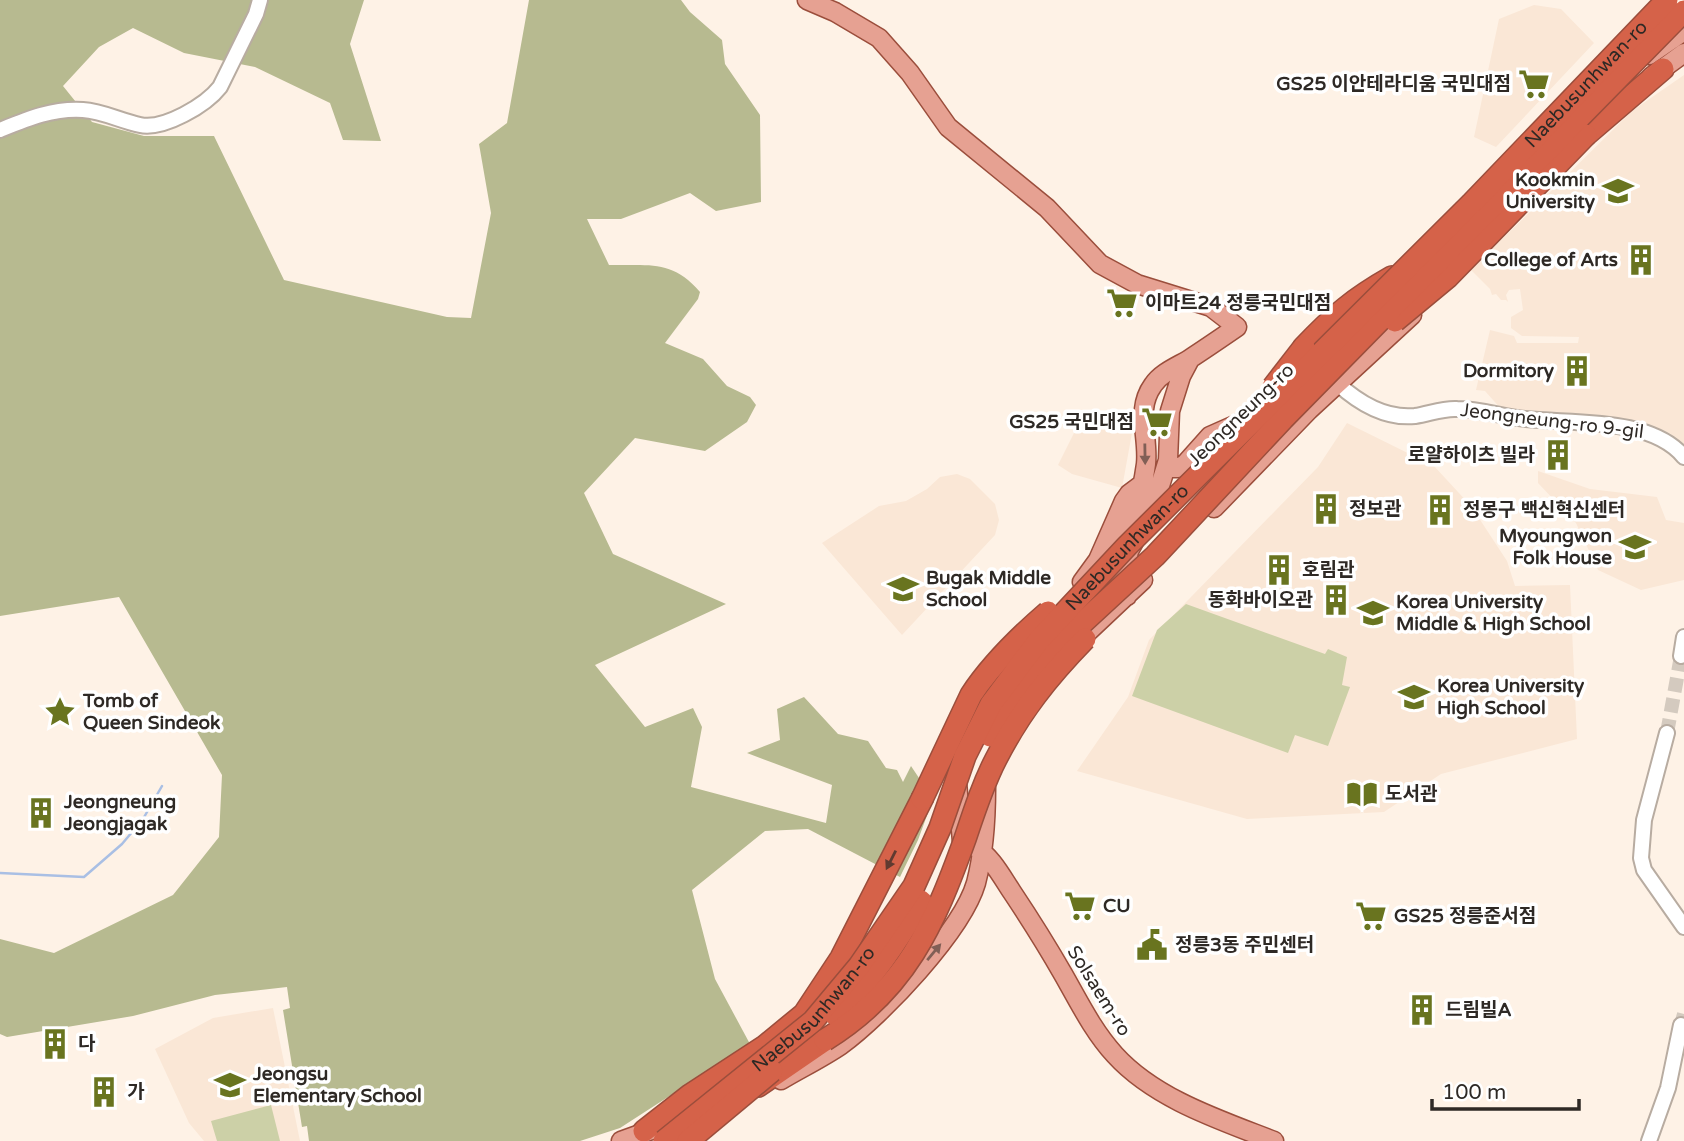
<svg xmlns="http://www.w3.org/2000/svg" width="1684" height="1141" font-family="'Varela Round','Noto Sans KR',sans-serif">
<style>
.built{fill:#fae7d6}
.green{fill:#ccd0a7}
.forest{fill:#b7ba90}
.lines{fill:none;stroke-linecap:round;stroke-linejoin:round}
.stream{stroke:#a9bfe4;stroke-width:2.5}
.minor-tunnel{stroke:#d4cabf;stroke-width:14;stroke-dasharray:14 7;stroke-linecap:butt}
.minor-casing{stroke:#b8aca1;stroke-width:18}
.major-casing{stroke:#9b4e3c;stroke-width:21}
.highway-casing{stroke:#9b4e3c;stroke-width:24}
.minor{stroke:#fff;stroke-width:14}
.major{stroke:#e6a192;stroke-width:18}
.highway{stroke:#d56249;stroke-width:21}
.highway-bridge-casing{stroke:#9b4e3c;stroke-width:24;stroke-linecap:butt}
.highway-bridge{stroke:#d56249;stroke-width:21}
.oneway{fill:#815f56}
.oneway2{fill:#603a30}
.labels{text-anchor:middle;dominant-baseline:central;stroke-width:7;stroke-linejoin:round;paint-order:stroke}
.poi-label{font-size:19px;font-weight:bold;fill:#2e2925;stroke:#fff;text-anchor:start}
.street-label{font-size:19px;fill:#2e2925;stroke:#fff}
</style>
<rect width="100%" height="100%" fill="#fef2e6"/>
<!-- built -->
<path class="built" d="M 1534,5 L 1561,9 L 1594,43 L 1496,147 L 1474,137 L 1499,19 Z
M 1684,75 L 1684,448 L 1664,433 L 1646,424 L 1612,418 L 1502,410 L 1485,391 L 1476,390 L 1490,330 L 1514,336 L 1517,343 L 1578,343 L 1579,337 L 1522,336 L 1511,328 L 1511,317 L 1523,310 L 1520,289 L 1509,290 L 1506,295 L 1508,302 L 1506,300 L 1501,300 L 1496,294 L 1492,295 L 1490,289 L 1471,270 L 1632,111 Z
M 1083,415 L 1132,433 L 1122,488 L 1072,474 L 1058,465 Z
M 1347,423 L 1434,466 L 1471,506 L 1507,561 L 1515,586 L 1570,585 L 1577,739 L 1441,774 L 1384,812 L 1247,819 L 1077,771 L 1128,697 L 1149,640 L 1318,467 Z
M 1538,471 L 1590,489 L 1657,497 L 1666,520 L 1684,523 L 1684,580 L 1641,590 L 1598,570 L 1576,523 L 1538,483 Z
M 957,474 L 970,479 L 995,504 L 999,520 L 995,535 L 902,635 L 822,543 L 879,506 L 906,501 L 927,489 L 940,477 Z
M 273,1008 L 300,1141 L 204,1141 L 189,1123 L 155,1049 L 213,1018 Z"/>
<!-- green -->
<path class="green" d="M 1186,604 L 1325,654 L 1328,649 L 1347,657 L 1342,685 L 1350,687 L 1328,746 L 1295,735 L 1288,753 L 1132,696 L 1157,630 Z
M 271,1105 L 280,1141 L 217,1141 L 211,1121 Z"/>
<!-- forest -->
<path class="forest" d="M 0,0 L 364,0 L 350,44 L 381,141 L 343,140 L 330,103 L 255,67 L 184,53 L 133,28 L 99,47 L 63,86 L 92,122 L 144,136 L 214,136 L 284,280 L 447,317 L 471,318 L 491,213 L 479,144 L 507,123 L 529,0 L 681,0 L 690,12 L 722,40 L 725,64 L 760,115 L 761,202 L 716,211 L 690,193 L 621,219 L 587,219 L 609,265 C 648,266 672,259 700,292 L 698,299 L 665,343 L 703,359 L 727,386 L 750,397 L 756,405 L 747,422 L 705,451 L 635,438 L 584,493 L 613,554 L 726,604 L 595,665 L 645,727 L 693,708 L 702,727 L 691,787 L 826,823 L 832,785 L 747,753 L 780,740 L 777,709 L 804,697 L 838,734 L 868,741 L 886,768 L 897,770 L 903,782 L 911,766 L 933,799 L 918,840 L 900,877 L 808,829 L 765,831 L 692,890 L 715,979 L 750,1044 L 620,1128 L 580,1141 L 309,1141 L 307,1126 L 302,1127 L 283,1010 L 290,1008 L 287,987 L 215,995 L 133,1016 L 7,1037 L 0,1034 L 0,939 L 54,953 L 173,895 L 219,837 L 222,775 L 119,597 L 0,616 Z"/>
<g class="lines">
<!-- stream -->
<path class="stream" d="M 0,873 L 84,877 L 122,844 L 143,819 L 162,786"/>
<!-- minor-tunnel -->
<path class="minor-tunnel" d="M 1667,733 L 1681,656
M 1681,1025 L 1684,1014"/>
<defs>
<path id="minor" d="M 0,130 C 27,119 53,108 83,110 C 102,111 121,121 140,125 C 164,130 206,105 220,87 L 256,14 L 260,0
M 1339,374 L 1338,384 C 1359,403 1385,419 1415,416 C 1429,414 1443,408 1457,409 C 1481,409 1503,417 1526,419 C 1574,424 1651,417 1684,457
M 1681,656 L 1684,637
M 1667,733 L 1644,820 L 1641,858 L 1644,870 L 1684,927
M 1649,1141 L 1668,1088 L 1681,1025"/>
<path id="major" d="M 807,0 L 835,12 L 879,38 L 910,73 L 948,127 L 1047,208 L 1100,264 L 1137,284 L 1211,307 L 1237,327 C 1221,338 1205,349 1188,360 C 1176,367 1161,373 1153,385 C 1135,410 1149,436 1146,464 C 1141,502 1128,537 1109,570 L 1120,594 L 1127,596
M 1649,55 L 1684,31
M 1651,77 L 1684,53
M 1168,460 L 1173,468 L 1178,468 L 1185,464 L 1210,436 L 1255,416
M 1214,508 L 1309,410 L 1412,315
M 1082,582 L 1098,560 L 1124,501 L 1129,494 L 1141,485
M 1121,590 L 1129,551 L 1154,505 L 1168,460 L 1170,411 L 1181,376 L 1190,359
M 1074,645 L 1143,580
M 965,732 L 986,691 L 997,677
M 957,782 L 962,842
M 975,847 C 991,856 1002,877 1012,892 C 1030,919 1047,946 1063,974 C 1079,1002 1093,1031 1115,1055 C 1155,1099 1220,1120 1274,1141
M 781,1080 C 801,1068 822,1058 841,1045 C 882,1015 962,931 976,883 C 984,852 986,820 986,788
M 621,1141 L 657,1128"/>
<path id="highway" d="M 1586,135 L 1663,69
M 1304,347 C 1333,316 1355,298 1392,277
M 758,1086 L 825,1040
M 644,1131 L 690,1095 L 765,1046 L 804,1014 L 841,958 L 922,799"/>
</defs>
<!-- minor casing -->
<use href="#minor" class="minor-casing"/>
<!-- major casing -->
<use href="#major" class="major-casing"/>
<!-- highway casing -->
<use href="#highway" class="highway-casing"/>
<!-- minor -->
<use href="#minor" class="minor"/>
<!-- major -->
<use href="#major" class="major"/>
<!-- highway -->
<use href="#highway" class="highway"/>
<defs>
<g id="highway-bridge">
<path d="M 1395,321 L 1448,277 L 1586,135"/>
<path d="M 1273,387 L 1304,347"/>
<path d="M 990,736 L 1021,687 L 1052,651 L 1155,556 L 1283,419 L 1684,11"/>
<path d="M 922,799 L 971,695 C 992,663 1019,637 1048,612"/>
<path d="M 835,1015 C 870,983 897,942 921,901"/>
<path d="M 825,1040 C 906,990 934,925 965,839 C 974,812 983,784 996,759 C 1020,712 1048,677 1085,639"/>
<path id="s1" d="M 664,1141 L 813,1021 L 859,966 L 914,886 L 940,828 L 965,756 L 991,704 L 1039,640 L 1127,546 L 1471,204 L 1667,0"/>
<path d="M 688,1141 L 772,1071"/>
</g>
</defs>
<!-- highway-bridge casing -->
<use href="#highway-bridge" class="highway-bridge-casing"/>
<!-- highway-bridge -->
<use href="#highway-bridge" class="highway-bridge"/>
</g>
<!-- one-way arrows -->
<defs><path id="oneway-solid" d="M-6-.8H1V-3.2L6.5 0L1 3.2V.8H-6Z" transform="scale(1.75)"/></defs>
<g class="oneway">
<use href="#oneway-solid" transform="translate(1145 454) rotate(89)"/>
<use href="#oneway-solid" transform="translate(934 952) rotate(-50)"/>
</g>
<use class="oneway2" href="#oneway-solid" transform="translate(891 860) rotate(117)"/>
<!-- icons -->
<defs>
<symbol id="supermarket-bare" viewBox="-9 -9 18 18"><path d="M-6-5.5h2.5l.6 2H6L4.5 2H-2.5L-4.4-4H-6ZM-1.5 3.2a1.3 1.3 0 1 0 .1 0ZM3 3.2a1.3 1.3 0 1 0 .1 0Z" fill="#69741f" stroke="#fff" stroke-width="2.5" paint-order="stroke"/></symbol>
<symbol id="university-bare" viewBox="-9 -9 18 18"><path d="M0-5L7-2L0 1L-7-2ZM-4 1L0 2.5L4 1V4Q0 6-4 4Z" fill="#69741f" stroke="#fff" stroke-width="2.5" paint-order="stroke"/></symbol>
<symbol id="building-bare" viewBox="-9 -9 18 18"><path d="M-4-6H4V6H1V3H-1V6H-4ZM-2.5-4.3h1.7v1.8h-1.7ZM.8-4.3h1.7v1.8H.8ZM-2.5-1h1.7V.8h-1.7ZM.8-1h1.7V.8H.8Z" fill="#69741f" stroke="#fff" stroke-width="2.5" paint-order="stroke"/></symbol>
<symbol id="school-bare" viewBox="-9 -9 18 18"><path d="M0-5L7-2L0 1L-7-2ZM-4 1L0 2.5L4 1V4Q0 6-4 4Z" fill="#69741f" stroke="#fff" stroke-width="2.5" paint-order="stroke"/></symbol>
<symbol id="sight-bare" viewBox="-9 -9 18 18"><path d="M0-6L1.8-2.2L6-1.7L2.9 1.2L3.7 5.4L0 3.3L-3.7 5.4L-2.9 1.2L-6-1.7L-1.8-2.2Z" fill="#69741f" stroke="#fff" stroke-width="2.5" paint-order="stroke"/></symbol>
<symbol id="library-bare" viewBox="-9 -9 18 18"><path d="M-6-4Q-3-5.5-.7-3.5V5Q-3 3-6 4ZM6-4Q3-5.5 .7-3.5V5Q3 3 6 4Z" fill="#69741f" stroke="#fff" stroke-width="2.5" paint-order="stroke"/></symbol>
<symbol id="civic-bare" viewBox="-9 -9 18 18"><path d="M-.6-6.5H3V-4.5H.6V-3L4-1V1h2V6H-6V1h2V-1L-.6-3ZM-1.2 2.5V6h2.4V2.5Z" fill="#69741f" stroke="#fff" stroke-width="2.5" paint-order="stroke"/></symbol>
</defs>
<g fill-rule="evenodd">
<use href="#supermarket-bare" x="1512" y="62" width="44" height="44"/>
<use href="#university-bare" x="1596" y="169" width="44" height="44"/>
<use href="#building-bare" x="1619" y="238" width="44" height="44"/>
<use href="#supermarket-bare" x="1100" y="281" width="44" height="44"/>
<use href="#building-bare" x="1555" y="349" width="44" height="44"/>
<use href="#supermarket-bare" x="1135" y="400" width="44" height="44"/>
<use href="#building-bare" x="1536" y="433" width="44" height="44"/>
<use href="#building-bare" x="1304" y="487" width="44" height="44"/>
<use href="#building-bare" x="1418" y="488" width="44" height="44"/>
<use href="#school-bare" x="1613" y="525" width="44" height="44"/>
<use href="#building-bare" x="1257" y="548" width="44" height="44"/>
<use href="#school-bare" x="881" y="567" width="44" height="44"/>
<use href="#building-bare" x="1314" y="578" width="44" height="44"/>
<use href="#school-bare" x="1351" y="591" width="44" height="44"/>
<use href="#school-bare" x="1392" y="675" width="44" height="44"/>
<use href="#sight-bare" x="38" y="690" width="44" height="44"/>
<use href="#library-bare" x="1340" y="772" width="44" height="44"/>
<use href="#building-bare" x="19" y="791" width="44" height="44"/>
<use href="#supermarket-bare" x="1058" y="884" width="44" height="44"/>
<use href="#supermarket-bare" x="1349" y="894" width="44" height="44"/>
<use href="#civic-bare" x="1130" y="923" width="44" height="44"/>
<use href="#building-bare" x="1400" y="988" width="44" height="44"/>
<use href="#building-bare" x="33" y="1022" width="44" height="44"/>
<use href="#school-bare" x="208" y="1063" width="44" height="44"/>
<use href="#building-bare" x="82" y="1070" width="44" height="44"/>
</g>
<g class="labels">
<!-- poi labels -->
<g class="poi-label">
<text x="1511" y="84" text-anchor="end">GS25 이안테라디움 국민대점</text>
<text x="1595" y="180" text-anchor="end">Kookmin<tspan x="1595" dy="22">University</tspan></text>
<text x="1618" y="260" text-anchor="end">College of Arts</text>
<text x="1145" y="303">이마트24 정릉국민대점</text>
<text x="1554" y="371" text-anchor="end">Dormitory</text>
<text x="1134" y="422" text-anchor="end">GS25 국민대점</text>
<text x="1535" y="455" text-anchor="end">로얄하이츠 빌라</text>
<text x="1349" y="509">정보관</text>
<text x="1463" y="510">정몽구 백신혁신센터</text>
<text x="1612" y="536" text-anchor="end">Myoungwon<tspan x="1612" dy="22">Folk House</tspan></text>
<text x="1302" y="570">호림관</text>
<text x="926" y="578">Bugak Middle<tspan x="926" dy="22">School</tspan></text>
<text x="1313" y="600" text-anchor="end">동화바이오관</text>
<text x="1396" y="602">Korea University<tspan x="1396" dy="22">Middle &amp; High School</tspan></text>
<text x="1437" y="686">Korea University<tspan x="1437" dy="22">High School</tspan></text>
<text x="83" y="701">Tomb of<tspan x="83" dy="22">Queen Sindeok</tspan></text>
<text x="1385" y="794">도서관</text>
<text x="64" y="802">Jeongneung<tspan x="64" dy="22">Jeongjagak</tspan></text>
<text x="1103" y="906">CU</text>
<text x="1394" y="916">GS25 정릉준서점</text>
<text x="1175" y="945">정릉3동 주민센터</text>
<text x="1445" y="1010">드림빌A</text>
<text x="78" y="1044">다</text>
<text x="253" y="1074">Jeongsu<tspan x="253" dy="22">Elementary School</tspan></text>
<text x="127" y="1092">가</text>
</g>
<!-- street labels -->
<g class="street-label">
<text stroke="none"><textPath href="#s1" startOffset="1418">Naebusunhwan-ro</textPath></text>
<text transform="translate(1241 415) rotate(-44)">Jeongneung-ro</text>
<text transform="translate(1552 421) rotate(7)">Jeongneung-ro 9-gil</text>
<text stroke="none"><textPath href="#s1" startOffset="766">Naebusunhwan-ro</textPath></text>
<text transform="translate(1099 991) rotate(58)">Solsaem-ro</text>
<text stroke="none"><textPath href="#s1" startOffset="200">Naebusunhwan-ro</textPath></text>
</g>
</g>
<!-- scale -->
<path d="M1432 1099v10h147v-10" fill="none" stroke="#2e2925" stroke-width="3.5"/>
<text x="1442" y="1099" font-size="21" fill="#2e2925" stroke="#ffffff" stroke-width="5" paint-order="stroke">100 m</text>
</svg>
